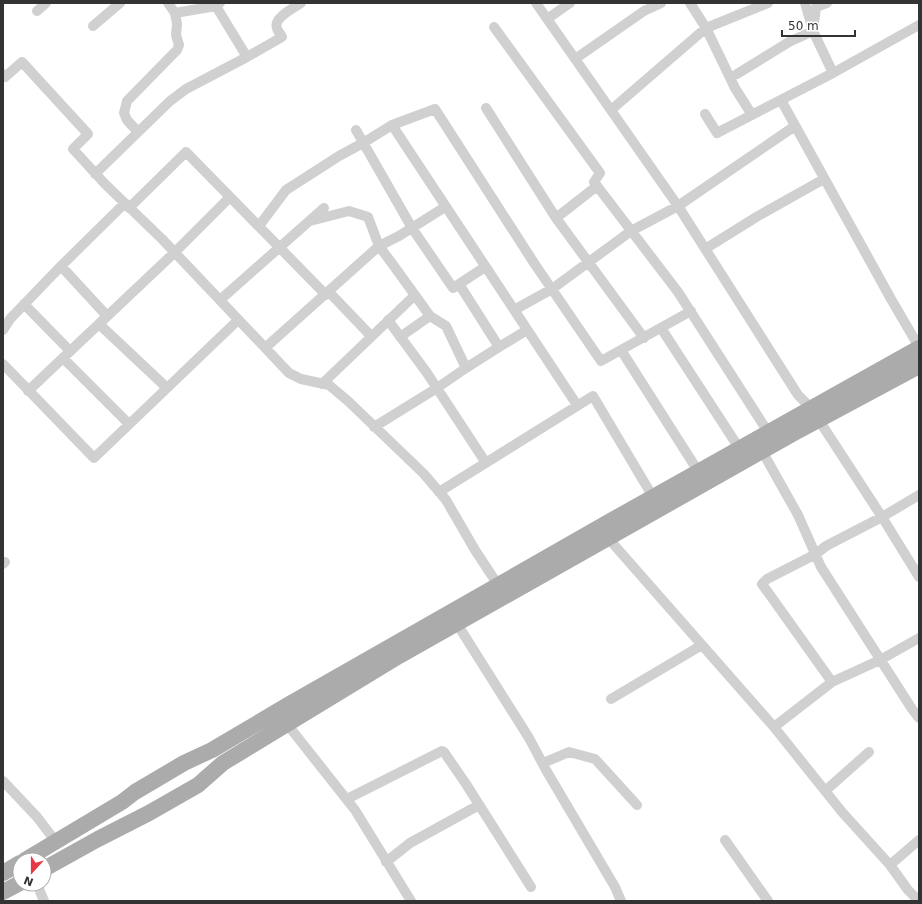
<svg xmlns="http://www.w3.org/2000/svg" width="922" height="904" font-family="'DejaVu Sans',sans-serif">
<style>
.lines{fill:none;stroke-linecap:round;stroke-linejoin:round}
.minor{stroke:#d0d0d0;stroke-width:10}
.primary{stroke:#ababab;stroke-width:16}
</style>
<rect width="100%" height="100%" fill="#fff"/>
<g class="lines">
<!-- minor -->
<path class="minor" d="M 214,3 L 247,57
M 536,3 L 678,206 L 798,395 L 811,408 L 882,517 L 919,577
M 690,3 L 706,28 L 735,88 L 752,115
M 805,3 L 813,31 L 833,73
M 37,11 L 46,3
M 175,13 L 216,6 L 220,3
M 547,19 L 570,3
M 93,26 L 120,3
M 494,27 L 600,173 L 594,182 L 678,292 L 768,432
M 575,59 L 644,11 L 661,3
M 3,74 L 5,77 L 22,62 L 88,134 L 73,149 L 105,184 L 162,239 L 289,373 L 301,379 L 329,385 L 348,401 L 424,474 L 446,500 L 475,550 L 498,585
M 737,74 L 789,42 L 813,31 L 816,7 L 827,3
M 781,100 L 891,299 L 919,347
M 486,108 L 556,218 L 644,338
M 611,110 L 706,28 L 768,3
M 705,114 L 717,133 L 833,73 L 919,25
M 392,125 L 577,405
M 356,130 L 412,228 L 453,288 L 485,267
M 138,132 L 127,120 L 124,113 L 127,101 L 177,50 L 179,45 L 176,35 L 177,24 L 175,13 L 168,3
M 95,174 L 170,101 L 186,89 L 247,57 L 282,37 C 281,34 277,31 277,28 C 273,18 294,8 301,3
M 129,208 L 186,152 L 326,295
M 556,218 L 597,186
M 310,221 L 349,211 L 368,217 L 379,246 L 391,262 L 430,316 L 400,337
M 259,226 L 286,190 L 339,156 L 363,143 L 392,125 L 435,109 L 534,263 L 601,361 L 691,311
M 705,249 L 758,216 L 824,179
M 61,266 L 107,316
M 459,284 L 499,347 L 527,330
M 329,292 L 371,336
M 220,300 L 324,208
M 24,304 L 70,351
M 514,310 L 552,289 L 631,231 L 678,206 L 795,126
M 430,316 L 446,326 L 466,368
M 388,320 L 427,373 L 486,463
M 99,324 L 167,388
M 661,328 L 739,448
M 3,330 L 10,319 L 61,266 L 125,203
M 265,348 L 379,246 L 399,236 L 445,207
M 621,350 L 698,471
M 63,358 L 129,424
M 3,364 L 94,458 L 238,320
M 322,384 L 415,295
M 28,391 L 175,252 L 230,197
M 374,427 L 437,388 L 466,368 L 499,347
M 762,451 L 798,515 L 821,567 L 912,709 L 919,718
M 439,492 L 593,396 L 653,497
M 608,538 L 774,727 L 842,812 L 890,865 L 908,890 L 919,901
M 3,564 L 5,562
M 454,619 L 529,738 L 546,770 L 615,887 L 621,901
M 832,682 L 762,584 L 767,579 L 816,554 L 826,546 L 882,517 L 919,495
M 611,699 L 702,645
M 287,724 L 355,810 L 411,901
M 774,727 L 832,682 L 880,660 L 919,638
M 543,763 L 569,752 L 595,759 L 637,805
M 3,781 L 37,817 L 56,842
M 825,791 L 869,752
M 347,799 L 442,751 L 444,752 L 466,784 L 531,887
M 725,840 L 768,901
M 386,862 L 410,843 L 479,805
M 890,865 L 919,840
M 37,884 L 44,901"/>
<!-- primary -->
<path class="primary" d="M 25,860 L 122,802 L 135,792 L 184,763 L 212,750 L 288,705 L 614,519 L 919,348
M 44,869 L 98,839 L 149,813 L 198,785 L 223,763 L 399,656 L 794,433 L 919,366
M 3,873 L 20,863
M 3,892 L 20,883"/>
</g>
<!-- border -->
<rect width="922" height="904" fill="none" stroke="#333333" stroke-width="8"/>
<!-- north arrow -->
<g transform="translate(32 872) rotate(201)"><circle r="19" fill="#ffffff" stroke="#adadad"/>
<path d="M0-3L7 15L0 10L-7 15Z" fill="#e63946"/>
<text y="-6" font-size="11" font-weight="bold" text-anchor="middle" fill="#333333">N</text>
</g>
<!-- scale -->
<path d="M782 30v6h73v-6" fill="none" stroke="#333333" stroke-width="2"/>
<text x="788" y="30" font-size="12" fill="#333333" stroke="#ffffff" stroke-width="3" paint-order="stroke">50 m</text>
</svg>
